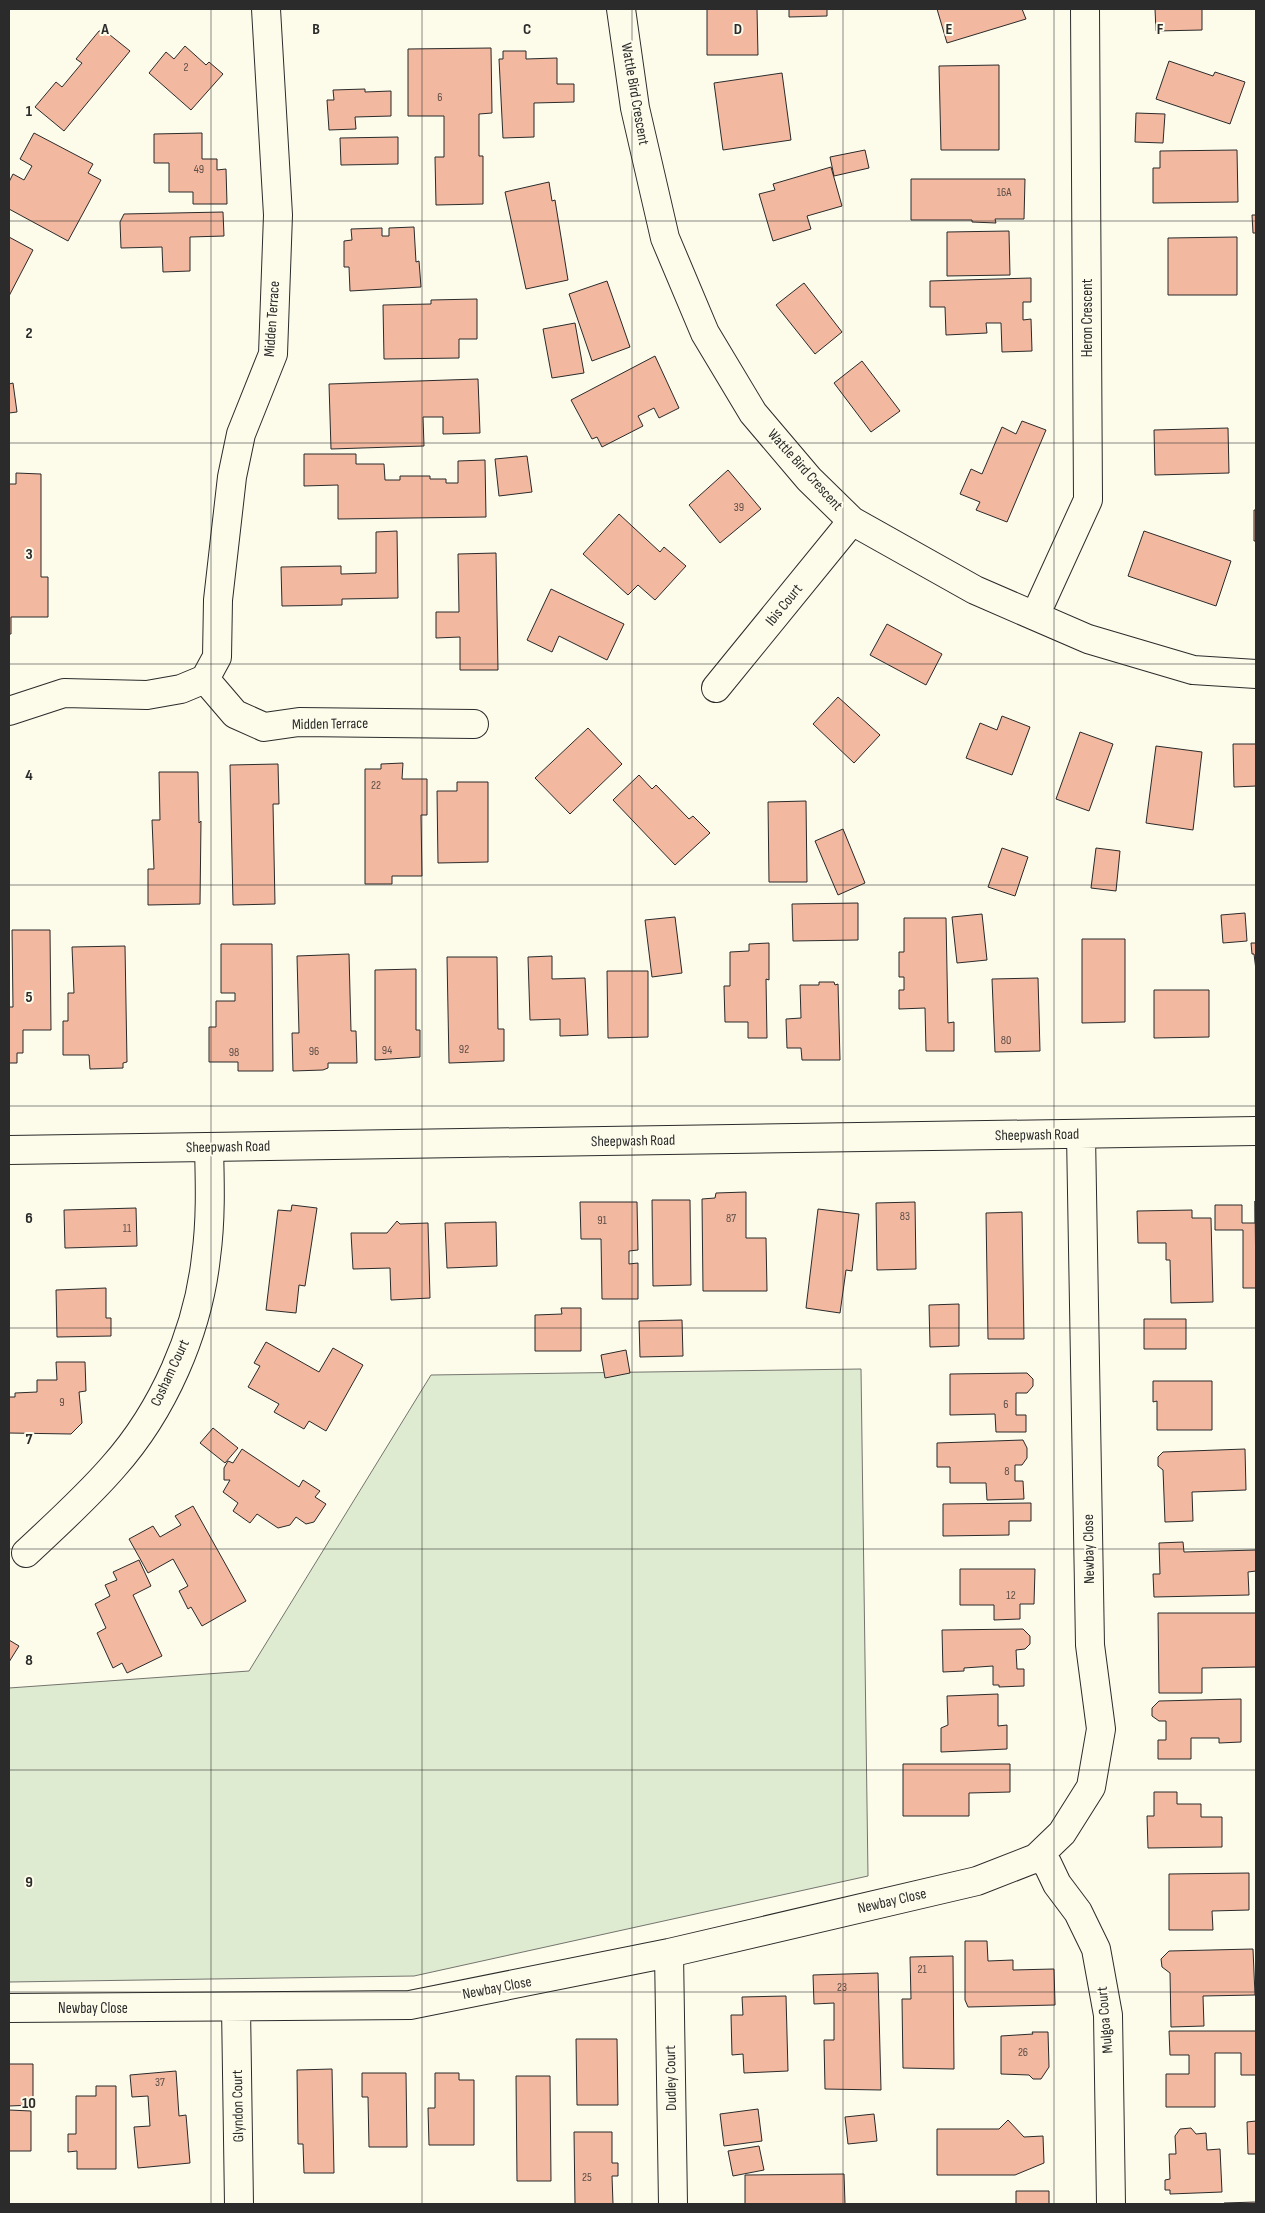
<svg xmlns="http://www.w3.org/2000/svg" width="1265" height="2213" font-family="'Sofia Sans Condensed',sans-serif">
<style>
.green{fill:#deebd1;stroke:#74746e}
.building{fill:#f2b8a0;stroke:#2b2b2b}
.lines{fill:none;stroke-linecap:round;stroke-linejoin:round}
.minor-casing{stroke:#2b2b2b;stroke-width:30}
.minor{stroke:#fdfbea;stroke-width:28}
.grid{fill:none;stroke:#2b2b2b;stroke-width:1;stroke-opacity:0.55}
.labels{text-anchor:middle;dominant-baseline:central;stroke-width:4;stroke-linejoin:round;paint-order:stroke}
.number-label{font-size:12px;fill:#5d4e48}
.street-label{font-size:15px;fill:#2b2b2b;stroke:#fdfbea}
.grid-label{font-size:16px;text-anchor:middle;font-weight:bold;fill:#2b2b2b;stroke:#fdfbea;stroke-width:4;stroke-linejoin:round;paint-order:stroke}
</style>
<rect width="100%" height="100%" fill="#fdfbea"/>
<!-- green -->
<path class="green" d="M 861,1369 L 868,1876 L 414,1976 L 9,1982 L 9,1688 L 249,1671 L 431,1375 Z"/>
<!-- building -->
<path class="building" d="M 707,9 L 757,9 L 758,55 L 707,55 Z
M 789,9 L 827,9 L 827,16 L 789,17 Z
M 937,9 L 1022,9 L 1026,19 L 947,43 Z
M 1155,9 L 1202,9 L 1202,30 L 1156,31 Z
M 99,31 L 105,31 L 130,51 L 64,131 L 35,107 L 56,82 L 62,87 L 82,63 L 76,59 Z
M 185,46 L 206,65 L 209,62 L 223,74 L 191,110 L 149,73 L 166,52 L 174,59 Z
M 491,48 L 492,113 L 479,114 L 479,156 L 483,156 L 483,204 L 436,205 L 435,157 L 444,157 L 444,116 L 408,116 L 408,49 Z
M 503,51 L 526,51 L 526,59 L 557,58 L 557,84 L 574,84 L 574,102 L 534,103 L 534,137 L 503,138 L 499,59 L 503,59 Z
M 1169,61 L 1213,76 L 1215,72 L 1245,82 L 1230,124 L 1156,99 Z
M 999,65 L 999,150 L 941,150 L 939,66 Z
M 782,73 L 791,140 L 723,150 L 714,83 Z
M 365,89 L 365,92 L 391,91 L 391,116 L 355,117 L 356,129 L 329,130 L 327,100 L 334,100 L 333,90 Z
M 1136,113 L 1165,114 L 1163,143 L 1135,142 Z
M 34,133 L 93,164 L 88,173 L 101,180 L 68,241 L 9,209 L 9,182 L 13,174 L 24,180 L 32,166 L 20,159 Z
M 202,133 L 202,159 L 217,159 L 217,170 L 226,169 L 227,204 L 193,204 L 193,192 L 169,192 L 169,163 L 154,163 L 154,134 Z
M 398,137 L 398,164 L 341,165 L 340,138 Z
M 865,150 L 869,168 L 834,176 L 830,157 Z
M 1237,150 L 1238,202 L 1153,203 L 1153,168 L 1160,168 L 1160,151 Z
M 831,167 L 842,206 L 807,216 L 811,229 L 773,241 L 759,194 L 775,190 L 773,184 Z
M 911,179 L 1025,179 L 1024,219 L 995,219 L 996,223 L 972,222 L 972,220 L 911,220 Z
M 549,182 L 552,201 L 555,200 L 568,280 L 526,289 L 505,192 Z
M 223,212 L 224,236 L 190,237 L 190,271 L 163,272 L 162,247 L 121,248 L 120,222 L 124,214 Z
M 1252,215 L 1256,215 L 1256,233 L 1253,233 Z
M 414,227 L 416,262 L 419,261 L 421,287 L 350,291 L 349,267 L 344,267 L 344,241 L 352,240 L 351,229 L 382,228 L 382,236 L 389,236 L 389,228 Z
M 1009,231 L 1010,275 L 947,276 L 947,232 Z
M 9,237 L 33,250 L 9,296 Z
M 1237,237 L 1237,295 L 1168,295 L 1168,238 Z
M 1031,278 L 1031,302 L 1023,302 L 1023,320 L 1031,319 L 1032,351 L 1002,352 L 1001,323 L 986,323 L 987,333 L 946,335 L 945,307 L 930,307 L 930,281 Z
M 607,281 L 630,347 L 592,361 L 569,294 Z
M 804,283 L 842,332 L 815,354 L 776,305 Z
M 477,299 L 477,339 L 459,339 L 459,358 L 384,359 L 383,305 L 431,304 L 431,300 Z
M 575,323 L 584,373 L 552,378 L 543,329 Z
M 655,356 L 679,408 L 659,418 L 654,408 L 638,416 L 643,426 L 602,447 L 597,437 L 592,439 L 571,400 Z
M 862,361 L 900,411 L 871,432 L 834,383 Z
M 478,379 L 480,433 L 443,434 L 443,417 L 423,417 L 424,446 L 331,449 L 329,384 Z
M 13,383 L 17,412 L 9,413 L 9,384 Z
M 1022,421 L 1046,430 L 1007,522 L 976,510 L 980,502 L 960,494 L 971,469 L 982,474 L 1002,427 L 1016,434 Z
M 1228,428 L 1229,473 L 1155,475 L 1154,430 Z
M 304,454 L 356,454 L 356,464 L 384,464 L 385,480 L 400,480 L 400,476 L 430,476 L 430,479 L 446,479 L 446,483 L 458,483 L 458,461 L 485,460 L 486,517 L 338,519 L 338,485 L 304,486 Z
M 527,456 L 532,492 L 499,496 L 495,459 Z
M 728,470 L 761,509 L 720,543 L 689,505 Z
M 16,473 L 41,474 L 41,577 L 48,577 L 48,617 L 11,617 L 11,634 L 9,634 L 9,484 L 16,484 Z
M 1254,510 L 1256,510 L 1256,541 L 1254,541 Z
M 619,514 L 660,552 L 664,547 L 686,566 L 655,600 L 638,585 L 628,595 L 583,554 Z
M 397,531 L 398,598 L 342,599 L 342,605 L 282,606 L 281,567 L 341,566 L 341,574 L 376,573 L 376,532 Z
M 1144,531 L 1231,561 L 1216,606 L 1128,576 Z
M 496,553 L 498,670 L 460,670 L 460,637 L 436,638 L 436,612 L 459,612 L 458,554 Z
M 551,589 L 624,624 L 607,660 L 559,636 L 552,652 L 527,640 Z
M 887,624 L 942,654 L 926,685 L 870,655 Z
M 838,697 L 880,735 L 854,763 L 813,724 Z
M 1002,716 L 1030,727 L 1012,775 L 966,758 L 980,723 L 997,730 Z
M 588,728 L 622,764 L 570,814 L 535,778 Z
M 1080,732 L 1113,744 L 1089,811 L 1056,799 Z
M 1233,744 L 1256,744 L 1256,786 L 1234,787 Z
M 1156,746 L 1202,752 L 1193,830 L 1146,823 Z
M 403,763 L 402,779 L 427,779 L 427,815 L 421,815 L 422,876 L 392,876 L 392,884 L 365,884 L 365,769 L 381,769 L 381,764 Z
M 278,764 L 279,804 L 273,804 L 275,904 L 233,905 L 230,765 Z
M 159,772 L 198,772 L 199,823 L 201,821 L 200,904 L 148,905 L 148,869 L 154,869 L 152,820 L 160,820 Z
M 639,775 L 652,789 L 656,785 L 689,819 L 693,816 L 710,833 L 675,865 L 613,800 Z
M 457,782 L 488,782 L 488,862 L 438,863 L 437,791 L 457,791 Z
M 806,801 L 807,882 L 769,882 L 768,802 Z
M 843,829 L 865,883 L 838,895 L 815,841 Z
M 1002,848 L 1028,857 L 1015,896 L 988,887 Z
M 1096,848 L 1120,851 L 1116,891 L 1091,888 Z
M 858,903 L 858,940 L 793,941 L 792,904 Z
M 1245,913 L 1247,941 L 1223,943 L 1221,915 Z
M 982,914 L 987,960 L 957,963 L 952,917 Z
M 675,917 L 682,973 L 652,977 L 645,920 Z
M 904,918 L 946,918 L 948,1023 L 954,1022 L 954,1051 L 926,1051 L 925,1008 L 899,1009 L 899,990 L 904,990 L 904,977 L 899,977 L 899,952 L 904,952 Z
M 12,930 L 50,930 L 51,1030 L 23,1030 L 23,1053 L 17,1053 L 17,1063 L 9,1063 L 9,1007 L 13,1007 Z
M 1082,939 L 1125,939 L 1125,1022 L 1082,1023 Z
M 769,943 L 769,980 L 766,979 L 767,1038 L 748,1038 L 748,1022 L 725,1022 L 724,986 L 730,986 L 730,952 L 749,951 L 749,944 Z
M 1251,943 L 1256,943 L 1256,970 L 1254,954 L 1252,954 Z
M 221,944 L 272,944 L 273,1071 L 238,1071 L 238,1062 L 209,1062 L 209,1027 L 216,1027 L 216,1001 L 235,1001 L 235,993 L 221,993 Z
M 125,946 L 127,1062 L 123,1063 L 123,1068 L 90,1069 L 89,1055 L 63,1055 L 63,1021 L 68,1021 L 68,993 L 74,993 L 72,947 Z
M 349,954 L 351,1031 L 356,1031 L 357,1063 L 328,1063 L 328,1068 L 323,1070 L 293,1071 L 292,1033 L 299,1033 L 297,956 Z
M 552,956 L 552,979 L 585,978 L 588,1035 L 560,1036 L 560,1019 L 530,1020 L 528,957 Z
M 447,957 L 497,957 L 498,1029 L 504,1029 L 504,1061 L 449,1063 Z
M 416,969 L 416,1030 L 420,1030 L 420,1057 L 375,1060 L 375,970 Z
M 607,971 L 648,971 L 648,1037 L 608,1038 Z
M 1038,978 L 1040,1051 L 995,1052 L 992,979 Z
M 819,982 L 834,982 L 835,985 L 838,984 L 840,1060 L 802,1060 L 801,1048 L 787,1048 L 786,1019 L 801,1018 L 800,985 L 819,985 Z
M 1154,990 L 1209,990 L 1209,1037 L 1154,1038 Z
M 746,1192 L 746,1238 L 766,1238 L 767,1291 L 703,1291 L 702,1199 L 715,1198 L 716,1193 Z
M 652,1200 L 690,1200 L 691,1285 L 653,1286 Z
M 1255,1201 L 1256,1288 L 1243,1288 L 1243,1230 L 1215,1230 L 1215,1205 L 1242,1205 L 1242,1223 L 1255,1223 Z
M 580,1202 L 637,1202 L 638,1250 L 629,1251 L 629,1264 L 638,1263 L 638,1299 L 602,1299 L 601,1239 L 581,1239 Z
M 915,1202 L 916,1269 L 877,1270 L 876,1203 Z
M 292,1205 L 317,1208 L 305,1286 L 299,1285 L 296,1313 L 266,1310 L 278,1210 L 291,1211 Z
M 136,1208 L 137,1246 L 65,1248 L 64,1210 Z
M 818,1209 L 859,1214 L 852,1271 L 846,1270 L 840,1313 L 806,1308 Z
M 1192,1210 L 1192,1218 L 1211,1218 L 1213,1302 L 1171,1303 L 1170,1260 L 1166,1260 L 1166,1243 L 1138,1243 L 1137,1211 Z
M 1022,1212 L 1024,1339 L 988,1339 L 986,1213 Z
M 397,1221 L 400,1224 L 428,1223 L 430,1298 L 391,1300 L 390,1268 L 353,1269 L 351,1233 L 387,1233 Z
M 496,1222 L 497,1266 L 447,1268 L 445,1223 Z
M 106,1288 L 106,1318 L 111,1318 L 111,1336 L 57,1337 L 56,1290 Z
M 959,1304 L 959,1346 L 930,1347 L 929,1305 Z
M 561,1308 L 581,1308 L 581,1351 L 535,1351 L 535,1315 L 562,1314 Z
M 1144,1319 L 1186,1319 L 1186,1349 L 1144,1349 Z
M 682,1320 L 683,1356 L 640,1357 L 639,1321 Z
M 266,1342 L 319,1372 L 333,1348 L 363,1365 L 326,1431 L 309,1421 L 304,1429 L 274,1412 L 279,1404 L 248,1387 L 260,1366 L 254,1363 Z
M 626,1350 L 630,1373 L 605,1378 L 601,1355 Z
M 56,1362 L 85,1362 L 86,1391 L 79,1392 L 82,1423 L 71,1434 L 9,1433 L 9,1397 L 15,1397 L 15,1393 L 37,1392 L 37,1380 L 57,1380 Z
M 1027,1373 L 1033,1379 L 1033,1386 L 1027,1393 L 1016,1393 L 1016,1415 L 1026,1415 L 1026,1432 L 996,1432 L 995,1414 L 950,1415 L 950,1374 Z
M 1153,1381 L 1212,1381 L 1212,1430 L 1157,1430 L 1157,1401 L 1153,1402 Z
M 213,1428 L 238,1448 L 225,1463 L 200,1443 Z
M 1023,1440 L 1027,1448 L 1027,1458 L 1022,1465 L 1015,1465 L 1015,1481 L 1023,1481 L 1024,1499 L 987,1500 L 986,1483 L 950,1483 L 950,1467 L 937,1467 L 937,1443 Z
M 242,1449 L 299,1487 L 303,1480 L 320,1491 L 315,1497 L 326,1504 L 314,1522 L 306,1524 L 296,1517 L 290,1525 L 278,1528 L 257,1514 L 250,1523 L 233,1511 L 238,1503 L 223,1492 L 230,1480 L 224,1480 L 224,1468 L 228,1461 L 233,1463 Z
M 1245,1449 L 1246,1490 L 1192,1492 L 1193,1521 L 1165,1522 L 1163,1470 L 1158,1466 L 1158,1457 L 1163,1452 Z
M 1031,1503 L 1031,1521 L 1009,1521 L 1009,1535 L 943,1536 L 943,1504 Z
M 193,1506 L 246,1601 L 202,1626 L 191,1607 L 188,1609 L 179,1591 L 188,1586 L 173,1559 L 148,1573 L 129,1539 L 153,1526 L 160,1537 L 181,1525 L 175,1516 Z
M 1183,1542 L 1184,1552 L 1256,1550 L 1256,1571 L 1248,1572 L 1249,1595 L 1154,1597 L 1153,1574 L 1160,1574 L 1159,1543 Z
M 139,1560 L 151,1586 L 133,1595 L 162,1656 L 127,1673 L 122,1663 L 113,1668 L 97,1633 L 106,1628 L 95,1604 L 110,1596 L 105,1585 L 117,1580 L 113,1572 Z
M 960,1569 L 1035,1569 L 1034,1604 L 1020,1604 L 1020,1619 L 994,1620 L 994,1605 L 960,1605 Z
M 1158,1613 L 1256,1613 L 1256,1667 L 1202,1668 L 1202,1693 L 1159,1693 Z
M 1023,1629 L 1030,1636 L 1030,1644 L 1025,1649 L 1016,1650 L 1017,1669 L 1024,1669 L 1024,1686 L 999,1687 L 999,1685 L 993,1685 L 993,1666 L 964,1668 L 964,1671 L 943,1672 L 942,1630 Z
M 9,1640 L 19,1646 L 9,1662 Z
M 998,1694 L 998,1726 L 1007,1725 L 1007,1749 L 941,1752 L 941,1728 L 948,1725 L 947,1696 Z
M 1241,1699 L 1241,1742 L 1219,1743 L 1219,1738 L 1191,1738 L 1191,1759 L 1158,1759 L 1158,1740 L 1166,1740 L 1166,1721 L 1159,1721 L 1152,1716 L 1152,1708 L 1159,1701 Z
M 903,1764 L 1010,1764 L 1010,1792 L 969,1793 L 969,1816 L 903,1816 Z
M 1154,1792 L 1177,1792 L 1177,1804 L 1201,1804 L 1201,1817 L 1222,1817 L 1222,1847 L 1148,1848 L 1147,1816 L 1154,1816 Z
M 1249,1873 L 1249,1910 L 1212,1911 L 1213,1930 L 1169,1930 L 1169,1874 Z
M 965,1941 L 987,1941 L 988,1961 L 1013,1960 L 1013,1970 L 1054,1969 L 1055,2005 L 968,2007 L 965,2000 Z
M 1253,1949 L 1255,1995 L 1203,1996 L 1204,2026 L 1171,2027 L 1170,1973 L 1162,1967 L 1161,1959 L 1169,1951 Z
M 953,1956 L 954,2069 L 903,2068 L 902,1999 L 911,1999 L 910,1957 Z
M 878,1973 L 881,2090 L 825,2089 L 824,2040 L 834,2040 L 834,2003 L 814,2004 L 813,1975 Z
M 786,1996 L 788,2071 L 744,2073 L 743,2054 L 732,2055 L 731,2015 L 743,2015 L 742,1997 Z
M 1169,2031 L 1256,2031 L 1256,2075 L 1241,2075 L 1241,2053 L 1215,2053 L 1215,2107 L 1166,2107 L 1166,2074 L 1189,2074 L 1189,2055 L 1170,2055 Z
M 1032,2032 L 1048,2032 L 1049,2067 L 1041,2079 L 1033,2079 L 1029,2075 L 1001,2074 L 1001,2036 L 1033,2034 Z
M 576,2039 L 617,2039 L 618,2105 L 577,2105 Z
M 9,2064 L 33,2064 L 33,2105 L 9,2106 Z
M 332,2069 L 334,2173 L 304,2173 L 303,2144 L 298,2144 L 297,2070 Z
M 176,2071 L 179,2116 L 186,2115 L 190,2163 L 138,2168 L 134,2127 L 150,2126 L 148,2096 L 132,2097 L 130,2075 Z
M 362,2073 L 406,2073 L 407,2147 L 369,2147 L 368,2097 L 362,2097 Z
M 435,2073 L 459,2073 L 459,2080 L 474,2080 L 474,2145 L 429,2145 L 428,2108 L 435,2108 Z
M 516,2076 L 550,2076 L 551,2181 L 517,2181 Z
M 96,2086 L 116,2086 L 116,2169 L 77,2169 L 77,2151 L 68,2152 L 68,2134 L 76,2134 L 76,2096 L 96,2096 Z
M 758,2109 L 762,2141 L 724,2146 L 720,2114 Z
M 9,2110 L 31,2111 L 31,2151 L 9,2151 Z
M 874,2114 L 877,2141 L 848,2144 L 845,2117 Z
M 1008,2120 L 1024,2137 L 1043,2136 L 1044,2163 L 1015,2175 L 937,2175 L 937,2129 L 999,2129 Z
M 1256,2121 L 1256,2154 L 1248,2154 L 1247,2122 Z
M 1191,2128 L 1196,2134 L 1206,2133 L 1207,2150 L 1220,2149 L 1222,2192 L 1170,2194 L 1170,2190 L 1165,2190 L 1165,2180 L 1170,2179 L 1169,2154 L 1176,2154 L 1175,2136 L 1180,2129 Z
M 574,2132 L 612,2132 L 612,2163 L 618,2163 L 618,2176 L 612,2176 L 613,2204 L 575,2204 Z
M 759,2146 L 764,2170 L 733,2176 L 728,2151 Z
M 844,2174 L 845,2204 L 745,2204 L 745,2175 Z
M 1016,2191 L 1049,2191 L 1049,2204 L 1016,2204 Z
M 1256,2202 L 1256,2204 L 1224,2204 L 1224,2203 Z"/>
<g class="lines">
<defs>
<path id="minor" d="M 621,9 L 635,108 L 665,238 L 705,333 L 753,413 L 809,479 L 852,521 L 975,590 L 1088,639 L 1193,670 L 1256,674
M 1035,616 L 1088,500 L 1085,9
M 205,679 L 235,714 L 264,727 L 299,722 L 474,724
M 716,688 L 852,521
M 9,711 L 64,693 L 147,695 L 181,689 L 205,679 L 217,657 L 218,600 L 232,477 L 241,434 L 273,354 L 278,215 L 266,9
M 9,1150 L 1256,1131
M 26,1553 C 56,1525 87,1497 113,1467 C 163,1411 198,1332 206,1257 C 211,1221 210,1184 209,1147
M 1036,1858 L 1047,1863 L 1057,1884 L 1078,1912 L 1096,1949 L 1108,2015 L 1111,2204
M 669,1953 L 673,2204
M 236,2007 L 239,2204
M 9,2008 L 410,2005 L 669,1953 L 977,1881 L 1036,1858 L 1062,1833 L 1091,1787 L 1101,1729 L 1090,1645 L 1081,1135"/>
</defs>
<!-- minor casing -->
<use href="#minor" class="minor-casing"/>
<!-- minor -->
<use href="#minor" class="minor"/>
</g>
<!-- grid -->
<path class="grid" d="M 211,9 L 211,2204M 422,9 L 422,2204M 632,9 L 632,2204M 843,9 L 843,2204M 1054,9 L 1054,2204M 9,221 L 1256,221M 9,443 L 1256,443M 9,664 L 1256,664M 9,885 L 1256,885M 9,1106 L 1256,1106M 9,1328 L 1256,1328M 9,1549 L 1256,1549M 9,1770 L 1256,1770M 9,1992 L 1256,1992"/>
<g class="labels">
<!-- number labels -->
<g class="number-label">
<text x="186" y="67">2</text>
<text x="440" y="97">6</text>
<text x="199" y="169">49</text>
<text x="1004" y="192">16A</text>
<text x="739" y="507">39</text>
<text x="376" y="785">22</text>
<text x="1006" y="1040">80</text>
<text x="464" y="1049">92</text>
<text x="387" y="1050">94</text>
<text x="314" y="1051">96</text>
<text x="234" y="1052">98</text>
<text x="905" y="1216">83</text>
<text x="731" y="1218">87</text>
<text x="602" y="1220">91</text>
<text x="127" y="1228">11</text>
<text x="62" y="1402">9</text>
<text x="1006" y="1404">6</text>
<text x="1007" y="1471">8</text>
<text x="1011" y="1595">12</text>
<text x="922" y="1969">21</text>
<text x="842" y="1987">23</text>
<text x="1023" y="2052">26</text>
<text x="160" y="2082">37</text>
<text x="587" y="2177">25</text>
</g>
<!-- street labels -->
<g class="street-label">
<text transform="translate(635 94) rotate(80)">Wattle Bird Crescent</text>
<text transform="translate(1087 318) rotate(-90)">Heron Crescent</text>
<text transform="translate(272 319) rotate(-86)">Midden Terrace</text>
<text transform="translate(805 470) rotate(48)">Wattle Bird Crescent</text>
<text transform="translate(784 605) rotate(-51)">Ibis Court</text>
<text transform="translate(330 724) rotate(-1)">Midden Terrace</text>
<text transform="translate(1037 1135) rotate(-1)">Sheepwash Road</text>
<text transform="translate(633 1141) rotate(-1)">Sheepwash Road</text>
<text transform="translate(228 1147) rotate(-1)">Sheepwash Road</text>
<text transform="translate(170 1373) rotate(-65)">Cosham Court</text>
<text transform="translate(1089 1549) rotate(-91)">Newbay Close</text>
<text transform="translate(892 1901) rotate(-13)">Newbay Close</text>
<text transform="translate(497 1988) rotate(-11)">Newbay Close</text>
<text x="93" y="2008">Newbay Close</text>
<text transform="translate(1105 2020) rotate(-95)">Mulgoa Court</text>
<text transform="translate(671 2078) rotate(-91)">Dudley Court</text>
<text transform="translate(238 2106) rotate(-91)">Glyndon Court</text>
</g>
</g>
<g class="grid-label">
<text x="105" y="34">A</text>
<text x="316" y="34">B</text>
<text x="527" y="34">C</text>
<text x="738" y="34">D</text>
<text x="949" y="34">E</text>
<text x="1160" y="34">F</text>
<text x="29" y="116">1</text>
<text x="29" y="338">2</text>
<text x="29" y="559">3</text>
<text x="29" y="780">4</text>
<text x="29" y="1002">5</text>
<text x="29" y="1223">6</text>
<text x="29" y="1444">7</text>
<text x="29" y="1665">8</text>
<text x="29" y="1887">9</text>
<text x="29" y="2108">10</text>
</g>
<!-- border -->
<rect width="1265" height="2213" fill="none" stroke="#2b2b2b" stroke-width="20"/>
</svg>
